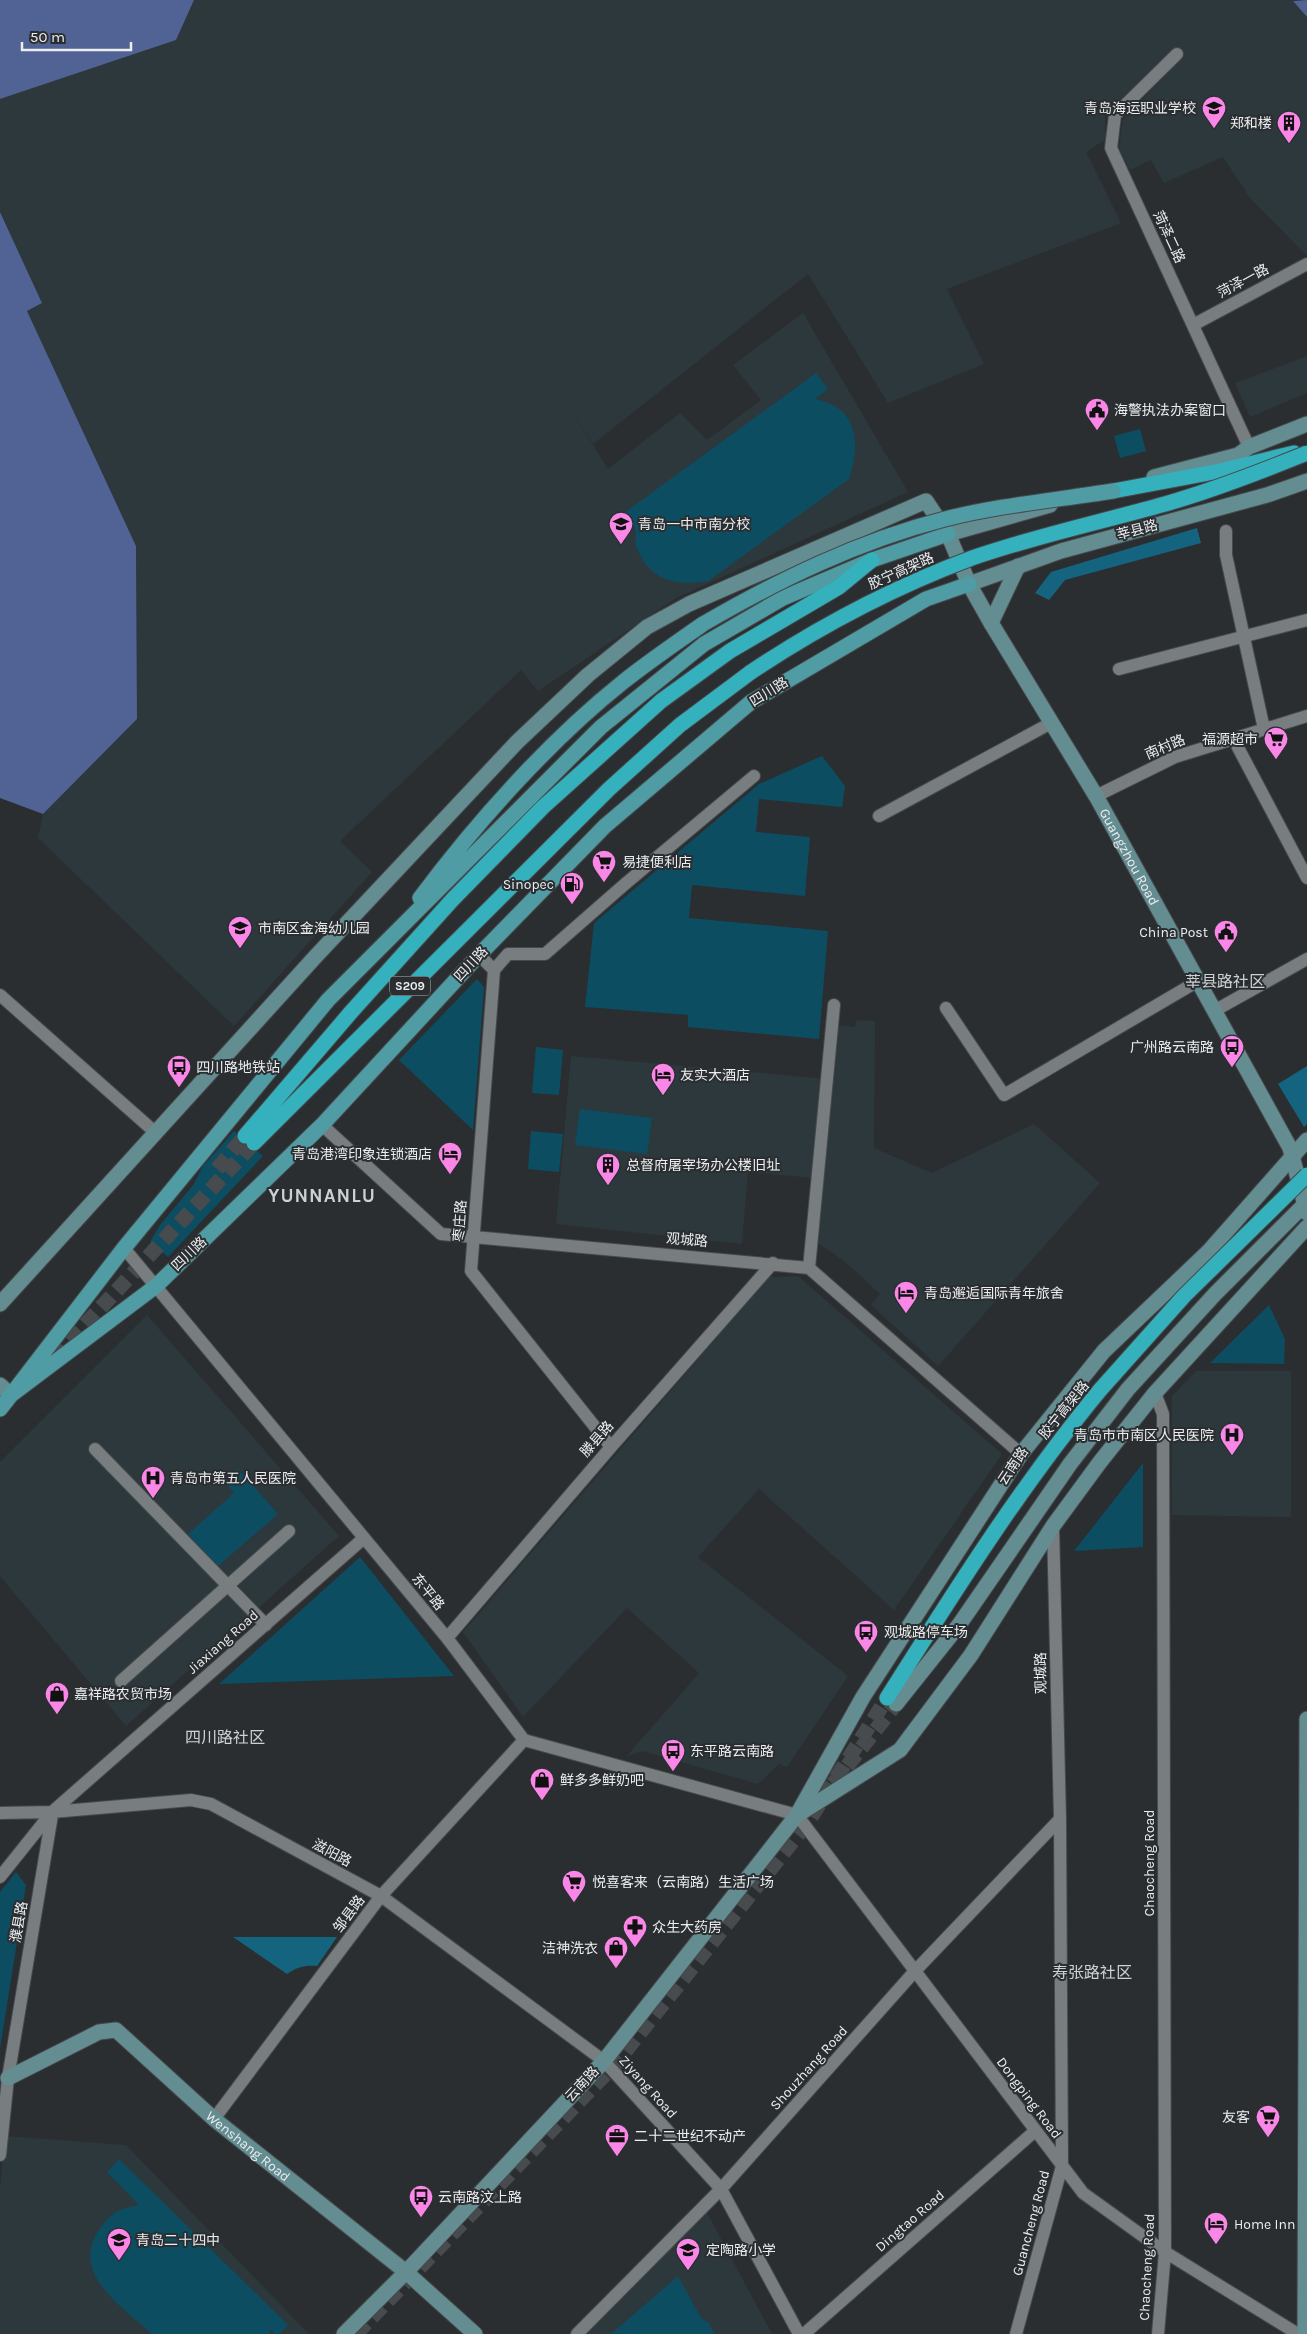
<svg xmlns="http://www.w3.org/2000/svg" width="1307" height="2334" font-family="Karla,'Noto Sans SC',sans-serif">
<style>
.built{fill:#2d383d}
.green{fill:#0d4d62}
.forest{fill:#15647f}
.water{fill:#516294}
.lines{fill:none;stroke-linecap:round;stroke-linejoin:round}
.secondary-tunnel{stroke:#474b4d;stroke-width:15;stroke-dasharray:15 8;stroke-linecap:butt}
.highway-tunnel{stroke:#474b4d;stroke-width:15;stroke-dasharray:15 8;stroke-linecap:butt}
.street-casing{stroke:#464a4c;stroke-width:14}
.secondary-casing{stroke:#464a4c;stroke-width:17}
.primary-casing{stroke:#464a4c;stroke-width:17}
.highway-casing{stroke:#464a4c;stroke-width:17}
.street{stroke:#787d7f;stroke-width:12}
.secondary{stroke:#648d92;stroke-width:15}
.primary{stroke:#4f9ca4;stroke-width:15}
.highway{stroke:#34b1bd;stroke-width:15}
.primary-bridge-casing{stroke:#464a4c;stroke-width:17;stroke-linecap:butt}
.highway-bridge-casing{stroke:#464a4c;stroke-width:17;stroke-linecap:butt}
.primary-bridge{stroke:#4f9ca4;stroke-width:15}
.highway-bridge{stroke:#34b1bd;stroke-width:15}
.labels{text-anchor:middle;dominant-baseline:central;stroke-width:4;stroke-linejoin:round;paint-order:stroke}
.shield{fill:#2a2e30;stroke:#b1b4b6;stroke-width:1}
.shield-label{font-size:12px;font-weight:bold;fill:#ebedef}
.poi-label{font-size:14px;fill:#ebedef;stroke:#2a2e30;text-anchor:start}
.street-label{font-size:14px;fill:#ebedef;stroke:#2a2e30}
.quarter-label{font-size:16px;fill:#ccd2d4;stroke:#2a2e30}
.district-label{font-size:19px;font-weight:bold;letter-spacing:1px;fill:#ccd2d4;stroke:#2a2e30}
</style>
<rect width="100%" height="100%" fill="#2a2e30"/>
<!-- built -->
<path class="built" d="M 194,0 L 1293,0 L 1307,17 L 1307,256 L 1250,198 L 1223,157 L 1164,183 L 1151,160 L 1130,170 L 1119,148 L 1123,120 L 1181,58 L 1172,50 L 1105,115 L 1106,139 L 1086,152 L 1121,223 L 947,289 L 984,364 L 888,403 L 808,274 L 593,444 L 559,391 L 608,469 L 680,413 L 707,440 L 761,400 L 733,365 L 803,313 L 908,492 L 676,598 L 538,691 L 521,670 L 340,841 L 372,872 L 234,1026 L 38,838 L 43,814 L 137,719 L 136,546 L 27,311 L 42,303 L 0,212 L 0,99 L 176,40 Z
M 1307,356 L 1307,393 L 1250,417 L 1235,383 Z
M 856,1020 L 875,1021 L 874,1148 L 932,1173 L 1034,1124 L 1100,1183 L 938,1366 L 871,1305 L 880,1294 L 843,1260 L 815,1241 L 834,1025 L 855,1027 Z
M 571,1056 L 827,1079 L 814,1178 L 748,1172 L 742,1244 L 556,1224 Z
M 798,1276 L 1002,1454 L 894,1610 L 759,1489 L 698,1557 L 848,1676 L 787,1767 L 779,1764 L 758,1784 L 643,1751 L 627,1756 L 699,1673 L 627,1608 L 523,1717 L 463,1632 L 769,1277 Z
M 147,1315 L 339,1536 L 126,1726 L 0,1576 L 0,1462 Z
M 1196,1371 L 1291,1371 L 1291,1517 L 1172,1515 L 1172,1396 Z
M 5,2136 L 126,2145 L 309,2334 L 0,2334 L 0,2188 Z
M 704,2207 L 772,2334 L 572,2334 Z"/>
<!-- green -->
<path class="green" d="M 816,373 L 828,389 L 815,399 C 858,407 861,443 849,479 L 708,581 C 677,586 649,581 637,548 C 634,542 637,535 635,529 C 633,523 627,517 624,513 Z
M 1140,429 L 1146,451 L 1120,458 L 1114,436 Z
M 822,756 L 845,786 L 842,807 L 759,799 L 756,832 L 810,837 L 805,896 L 692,885 L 689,918 L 828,931 L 819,1039 L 688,1027 L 688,1015 L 585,1007 L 594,923 L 759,784 Z
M 477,979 L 484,987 L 473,1130 L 399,1060 Z
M 536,1047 L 563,1050 L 559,1095 L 532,1093 Z
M 580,1109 L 652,1118 L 647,1154 L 575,1145 Z
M 234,1131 L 263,1156 L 168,1257 L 150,1242 L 160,1225 L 194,1184 L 203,1166 Z
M 531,1131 L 563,1134 L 559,1172 L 528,1169 Z
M 1269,1305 L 1285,1339 L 1284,1364 L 1210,1363 Z
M 1143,1463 L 1143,1547 L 1074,1551 Z
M 238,1469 L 278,1514 L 217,1567 L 188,1534 L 234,1493 L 224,1481 Z
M 360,1557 L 454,1676 L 219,1684 Z
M 16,1872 L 26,1885 L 0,2049 L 0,1892 Z
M 119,2159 L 288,2325 L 279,2334 L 275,2334 L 270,2329 L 269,2334 L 152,2334 C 124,2308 69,2274 99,2230 C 112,2212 118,2209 139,2205 L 107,2172 Z
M 678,2276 L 701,2318 L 709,2323 L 714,2334 L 611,2334 Z"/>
<!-- forest -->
<path class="forest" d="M 1197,528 L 1201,543 L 1065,580 L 1049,600 L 1035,593 L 1051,572 Z
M 1307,1066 L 1307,1124 L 1304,1127 L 1278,1084 Z
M 233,1937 L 337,1937 L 317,1966 C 305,1965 297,1967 287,1974 Z"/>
<!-- water -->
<path class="water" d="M 0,0 L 194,0 L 176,40 L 0,99 Z
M 1307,0 L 1307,17 L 1293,1 Z
M 0,212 L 42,303 L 27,311 L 136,546 L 137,719 L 43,814 L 0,798 Z"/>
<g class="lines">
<!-- secondary-tunnel -->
<path class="secondary-tunnel" d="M 833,1784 L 896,1704"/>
<!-- highway-tunnel -->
<path class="highway-tunnel" d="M 217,1169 L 245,1136
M 54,1358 L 254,1143
M 356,2334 L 616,2063 L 808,1822 L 887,1698"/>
<defs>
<path id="street" d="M 1177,54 L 1115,115 L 1111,148 L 1249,447
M 1193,325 L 1307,264
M 1226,531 L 1226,555 L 1264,729
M 1119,669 L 1307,620
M 1233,738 L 1307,878
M 1096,796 L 1175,757 L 1307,716
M 879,816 L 1051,723
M 479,955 L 494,970 L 471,1271 L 611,1447
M 494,970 L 508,954 L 545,954 L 625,884 L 754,776
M 0,995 L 156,1133
M 946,1008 L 1004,1095 L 1198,981
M 1214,1011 L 1307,959
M 322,1125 L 441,1234 L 809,1268 L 1021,1454
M 124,1248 L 447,1638 L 524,1740 L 797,1815 L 1083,2193 L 1165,2252 L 1298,2334
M 809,1268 L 834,1005
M 1155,1393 L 1163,1414 L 1165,2252 L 1158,2334
M 95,1449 L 266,1625
M 447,1638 L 611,1447 L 773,1263
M 121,1681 L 289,1531
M 0,1813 L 52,1812 L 191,1800 L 211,1804 L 381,1896 L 604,2061 L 721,2189 L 799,2334
M 0,1877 L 52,1812 L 364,1538
M 214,2119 L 381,1896 L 524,1740
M 0,2155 L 8,2078 L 52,1815
M 577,2334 L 721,2189 L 915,1971 L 1060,1819
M 804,2334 L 1035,2131
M 1016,2334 L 1062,2166 L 1060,1819 L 1053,1526"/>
<g id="secondary">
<path d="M 1154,477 L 1238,455 L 1249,447 L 1307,424"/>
<path d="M 948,534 L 1050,505"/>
<path d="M 969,584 L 1061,551 L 1267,495 L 1307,481"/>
<path d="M 991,623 L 1018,566"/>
<path id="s1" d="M 0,1304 L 316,956 L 517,742 L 588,675 L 647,627 L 689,604 L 926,501 L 948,534 L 969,584 L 991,623 L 1096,796 L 1290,1148 L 1307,1213"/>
<path d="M 0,1385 L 11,1395"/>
<path d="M 896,1704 L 959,1625 L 1070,1464 L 1128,1389 L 1215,1294 L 1307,1202"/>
<path d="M 799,1814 L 900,1750 L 971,1655 L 1053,1526 L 1100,1462 L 1155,1393 L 1307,1227"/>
<path id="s2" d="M 8,2078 L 99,2032 L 116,2030 L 214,2119 L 406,2272 L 475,2334"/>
<path d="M 344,2334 L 406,2272 L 604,2061 L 797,1815 L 863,1697 L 1021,1454 L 1104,1351 L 1209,1251 L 1307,1140"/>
<path d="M 1305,2334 L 1307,1719"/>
</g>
<path id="primary" d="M 420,898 C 476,823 549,741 623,682 C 648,662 676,643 703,624
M 11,1395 L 124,1248 L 328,1000 L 601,727 L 704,644 L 783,598 L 872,560 L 948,534
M 0,1409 L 11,1395 L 156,1286 L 322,1125 L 479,955 L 605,826 L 751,702 L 926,599 L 969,584"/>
<path id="highway" d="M 1113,491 L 1220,471 L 1294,453
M 245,1136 L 352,1011 L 453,899 L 543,807 L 661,701 L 730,651 L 839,587 L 872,560
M 254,1143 L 609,789 L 680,725 L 751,672
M 887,1698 C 954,1592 1020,1487 1100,1390"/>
</defs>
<!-- street casing -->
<use href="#street" class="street-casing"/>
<!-- secondary casing -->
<use href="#secondary" class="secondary-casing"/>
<!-- primary casing -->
<use href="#primary" class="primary-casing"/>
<!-- highway casing -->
<use href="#highway" class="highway-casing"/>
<!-- street -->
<use href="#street" class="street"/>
<!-- secondary -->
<use href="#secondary" class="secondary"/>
<!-- primary -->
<use href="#primary" class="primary"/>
<!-- highway -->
<use href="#highway" class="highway"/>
<defs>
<path id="primary-bridge" d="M 703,624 C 779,580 858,541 945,519 C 1000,505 1057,500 1113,491"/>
<path id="highway-bridge" d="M 751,672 C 820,626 894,587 972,558 C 1035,536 1101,522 1165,504 C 1214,490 1260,472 1307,453
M 1100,1390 L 1184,1296 L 1307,1175"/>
</defs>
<!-- primary-bridge casing -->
<use href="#primary-bridge" class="primary-bridge-casing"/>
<!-- highway-bridge casing -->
<use href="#highway-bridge" class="highway-bridge-casing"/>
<!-- primary-bridge -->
<use href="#primary-bridge" class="primary-bridge"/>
<!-- highway-bridge -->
<use href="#highway-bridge" class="highway-bridge"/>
</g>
<!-- icons -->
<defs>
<symbol id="school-pin" viewBox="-11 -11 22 30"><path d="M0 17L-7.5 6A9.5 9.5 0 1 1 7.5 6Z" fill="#fa87e7" stroke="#2a2e30"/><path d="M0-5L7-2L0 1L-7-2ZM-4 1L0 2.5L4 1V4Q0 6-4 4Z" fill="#111"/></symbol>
<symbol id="building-pin" viewBox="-11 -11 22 30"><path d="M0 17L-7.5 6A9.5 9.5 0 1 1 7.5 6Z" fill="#fa87e7" stroke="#2a2e30"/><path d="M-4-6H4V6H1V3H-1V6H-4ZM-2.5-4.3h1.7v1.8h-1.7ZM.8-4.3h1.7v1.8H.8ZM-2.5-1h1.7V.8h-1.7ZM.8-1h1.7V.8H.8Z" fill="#111"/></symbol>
<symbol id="civic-pin" viewBox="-11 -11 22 30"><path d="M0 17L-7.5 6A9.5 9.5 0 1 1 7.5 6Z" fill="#fa87e7" stroke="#2a2e30"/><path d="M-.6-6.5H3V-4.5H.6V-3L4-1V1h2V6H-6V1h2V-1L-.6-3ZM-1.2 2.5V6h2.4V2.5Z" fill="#111"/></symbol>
<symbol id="supermarket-pin" viewBox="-11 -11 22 30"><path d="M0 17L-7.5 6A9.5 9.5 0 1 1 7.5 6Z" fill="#fa87e7" stroke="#2a2e30"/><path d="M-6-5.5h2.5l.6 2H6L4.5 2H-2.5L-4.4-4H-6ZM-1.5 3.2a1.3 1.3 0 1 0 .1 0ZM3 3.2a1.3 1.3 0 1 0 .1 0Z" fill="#111"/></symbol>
<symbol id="fuel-pin" viewBox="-11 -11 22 30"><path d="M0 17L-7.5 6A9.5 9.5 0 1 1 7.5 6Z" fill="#fa87e7" stroke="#2a2e30"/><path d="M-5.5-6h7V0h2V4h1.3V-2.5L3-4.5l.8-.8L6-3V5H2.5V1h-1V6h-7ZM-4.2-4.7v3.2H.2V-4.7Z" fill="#111"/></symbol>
<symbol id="bus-pin" viewBox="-11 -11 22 30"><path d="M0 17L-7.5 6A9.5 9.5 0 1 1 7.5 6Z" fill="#fa87e7" stroke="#2a2e30"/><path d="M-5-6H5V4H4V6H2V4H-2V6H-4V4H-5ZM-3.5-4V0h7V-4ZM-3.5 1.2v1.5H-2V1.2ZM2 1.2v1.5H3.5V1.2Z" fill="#111"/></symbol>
<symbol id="hotel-pin" viewBox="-11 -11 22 30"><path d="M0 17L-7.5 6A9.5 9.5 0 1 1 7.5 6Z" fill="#fa87e7" stroke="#2a2e30"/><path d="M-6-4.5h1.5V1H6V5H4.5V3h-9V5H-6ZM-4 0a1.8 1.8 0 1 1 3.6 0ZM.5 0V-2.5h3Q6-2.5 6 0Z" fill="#111"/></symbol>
<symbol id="hospital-pin" viewBox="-11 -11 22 30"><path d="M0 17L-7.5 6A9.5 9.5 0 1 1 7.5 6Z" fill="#fa87e7" stroke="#2a2e30"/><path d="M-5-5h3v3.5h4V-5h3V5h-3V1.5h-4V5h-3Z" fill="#111"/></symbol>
<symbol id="shop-pin" viewBox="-11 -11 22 30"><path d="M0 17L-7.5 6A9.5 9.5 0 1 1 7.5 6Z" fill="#fa87e7" stroke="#2a2e30"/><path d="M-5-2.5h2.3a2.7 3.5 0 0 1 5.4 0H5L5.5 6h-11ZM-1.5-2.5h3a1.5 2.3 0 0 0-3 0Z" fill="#111"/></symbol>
<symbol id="pharmacy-pin" viewBox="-11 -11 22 30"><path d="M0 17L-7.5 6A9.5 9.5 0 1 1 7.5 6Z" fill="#fa87e7" stroke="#2a2e30"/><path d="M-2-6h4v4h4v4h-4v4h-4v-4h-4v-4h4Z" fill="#111"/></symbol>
<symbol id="office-pin" viewBox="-11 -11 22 30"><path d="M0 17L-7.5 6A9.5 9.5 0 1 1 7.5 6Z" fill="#fa87e7" stroke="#2a2e30"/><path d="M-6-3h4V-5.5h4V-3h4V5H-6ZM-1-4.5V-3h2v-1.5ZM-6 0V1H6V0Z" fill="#111"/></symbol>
</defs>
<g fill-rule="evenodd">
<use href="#school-pin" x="1200" y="94" width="28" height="38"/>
<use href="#building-pin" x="1275" y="109" width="28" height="38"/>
<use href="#civic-pin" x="1083" y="396" width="28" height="38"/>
<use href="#school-pin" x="607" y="510" width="28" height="38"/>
<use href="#supermarket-pin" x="1262" y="725" width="28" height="38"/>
<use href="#supermarket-pin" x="590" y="848" width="28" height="38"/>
<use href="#fuel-pin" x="558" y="870" width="28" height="38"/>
<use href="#school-pin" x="226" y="914" width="28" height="38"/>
<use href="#civic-pin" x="1212" y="918" width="28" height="38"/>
<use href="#bus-pin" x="1218" y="1033" width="28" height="38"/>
<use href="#bus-pin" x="165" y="1053" width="28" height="38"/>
<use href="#hotel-pin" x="649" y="1061" width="28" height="38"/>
<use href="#hotel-pin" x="436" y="1140" width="28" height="38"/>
<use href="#building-pin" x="594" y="1151" width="28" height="38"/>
<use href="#hotel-pin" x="892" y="1279" width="28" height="38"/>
<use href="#hospital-pin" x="1218" y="1421" width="28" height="38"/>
<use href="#hospital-pin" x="139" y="1464" width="28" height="38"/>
<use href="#bus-pin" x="852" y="1618" width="28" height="38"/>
<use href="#shop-pin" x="43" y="1680" width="28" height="38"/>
<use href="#bus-pin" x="659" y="1737" width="28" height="38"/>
<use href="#shop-pin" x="528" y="1766" width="28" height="38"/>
<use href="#supermarket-pin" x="560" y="1868" width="28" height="38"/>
<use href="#pharmacy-pin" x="621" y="1913" width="28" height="38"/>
<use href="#shop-pin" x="602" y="1934" width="28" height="38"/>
<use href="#supermarket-pin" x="1254" y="2103" width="28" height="38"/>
<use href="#office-pin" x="603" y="2122" width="28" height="38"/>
<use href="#bus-pin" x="407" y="2183" width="28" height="38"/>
<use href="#hotel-pin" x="1202" y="2210" width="28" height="38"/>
<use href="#school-pin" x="105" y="2226" width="28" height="38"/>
<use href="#school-pin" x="674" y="2236" width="28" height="38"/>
</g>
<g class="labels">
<!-- shield labels -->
<rect class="shield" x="390" y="976.5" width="40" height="19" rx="4"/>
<g class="shield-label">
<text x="410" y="986">S209</text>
</g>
<!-- poi labels -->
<g class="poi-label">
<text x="1196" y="108" text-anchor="end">青岛海运职业学校</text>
<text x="1272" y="123" text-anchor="end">郑和楼</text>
<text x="1114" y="410">海警执法办案窗口</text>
<text x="638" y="524">青岛一中市南分校</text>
<text x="1258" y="739" text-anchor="end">福源超市</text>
<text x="622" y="862">易捷便利店</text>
<text x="554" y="884" text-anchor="end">Sinopec</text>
<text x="258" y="928">市南区金海幼儿园</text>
<text x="1208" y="932" text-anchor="end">China Post</text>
<text x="1214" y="1047" text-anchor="end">广州路云南路</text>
<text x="196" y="1067">四川路地铁站</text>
<text x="680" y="1075">友实大酒店</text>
<text x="432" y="1154" text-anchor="end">青岛港湾印象连锁酒店</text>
<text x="626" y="1165">总督府屠宰场办公楼旧址</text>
<text x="924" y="1293">青岛邂逅国际青年旅舍</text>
<text x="1214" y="1435" text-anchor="end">青岛市市南区人民医院</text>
<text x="170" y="1478">青岛市第五人民医院</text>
<text x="884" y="1632">观城路停车场</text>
<text x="74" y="1694">嘉祥路农贸市场</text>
<text x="690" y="1751">东平路云南路</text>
<text x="560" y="1780">鲜多多鲜奶吧</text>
<text x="592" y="1882">悦喜客来（云南路）生活广场</text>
<text x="652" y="1927">众生大药房</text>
<text x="598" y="1948" text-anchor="end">洁神洗衣</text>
<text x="1250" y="2117" text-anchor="end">友客</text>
<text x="634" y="2136">二十二世纪不动产</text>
<text x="438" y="2197">云南路汶上路</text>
<text x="1234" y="2224">Home Inn</text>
<text x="136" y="2240">青岛二十四中</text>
<text x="706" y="2250">定陶路小学</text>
</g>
<!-- street labels -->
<g class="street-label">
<text transform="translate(1169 237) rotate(65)">菏泽二路</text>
<text transform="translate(1243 281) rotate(-28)">菏泽一路</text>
<text transform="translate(1137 530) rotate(-15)">莘县路</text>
<text transform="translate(901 571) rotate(-24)">胶宁高架路</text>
<text transform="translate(769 692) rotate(-32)">四川路</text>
<text transform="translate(1165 747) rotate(-23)">南村路</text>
<text stroke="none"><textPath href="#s1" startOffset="1654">Guangzhou Road</textPath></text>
<text transform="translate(471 964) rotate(-47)">四川路</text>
<text transform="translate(460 1221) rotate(-86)">枣庄路</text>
<text transform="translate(687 1240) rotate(5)">观城路</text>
<text transform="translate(189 1254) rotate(-44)">四川路</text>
<text transform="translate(1064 1410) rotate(-51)">胶宁高架路</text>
<text transform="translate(597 1439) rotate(-49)">滕县路</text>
<text transform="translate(1013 1466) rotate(-56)">云南路</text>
<text transform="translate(428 1592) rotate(51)">东平路</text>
<text transform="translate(223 1642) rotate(-41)">Jiaxiang Road</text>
<text transform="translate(1041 1673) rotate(-91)">观城路</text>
<text transform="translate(332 1853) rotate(28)">滋阳路</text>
<text transform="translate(1149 1863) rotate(-90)">Chaocheng Road</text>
<text transform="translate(349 1914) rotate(-53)">邹县路</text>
<text transform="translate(19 1922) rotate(-80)">濮县路</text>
<text transform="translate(809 2068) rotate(-48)">Shouzhang Road</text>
<text transform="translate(582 2084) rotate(-47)">云南路</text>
<text transform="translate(648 2087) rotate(48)">Ziyang Road</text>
<text transform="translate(1029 2098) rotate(53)">Dongping Road</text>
<text stroke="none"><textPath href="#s2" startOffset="295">Wenshang Road</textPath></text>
<text transform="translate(910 2221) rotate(-41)">Dingtao Road</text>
<text transform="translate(1031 2223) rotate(-75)">Guancheng Road</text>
<text transform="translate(1147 2267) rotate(-87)">Chaocheng Road</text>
</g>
<!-- quarter labels -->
<g class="quarter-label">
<text x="1225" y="981">莘县路社区</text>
<text x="225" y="1737">四川路社区</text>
<text x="1092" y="1972">寿张路社区</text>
</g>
<!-- district labels -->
<g class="district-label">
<text x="322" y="1196">YUNNANLU</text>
</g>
</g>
<!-- scale -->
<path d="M22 42v8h109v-8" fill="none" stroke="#ebedef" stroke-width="2.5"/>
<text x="30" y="42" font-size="15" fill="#ebedef" stroke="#2a2e30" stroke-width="4" paint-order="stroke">50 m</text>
</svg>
